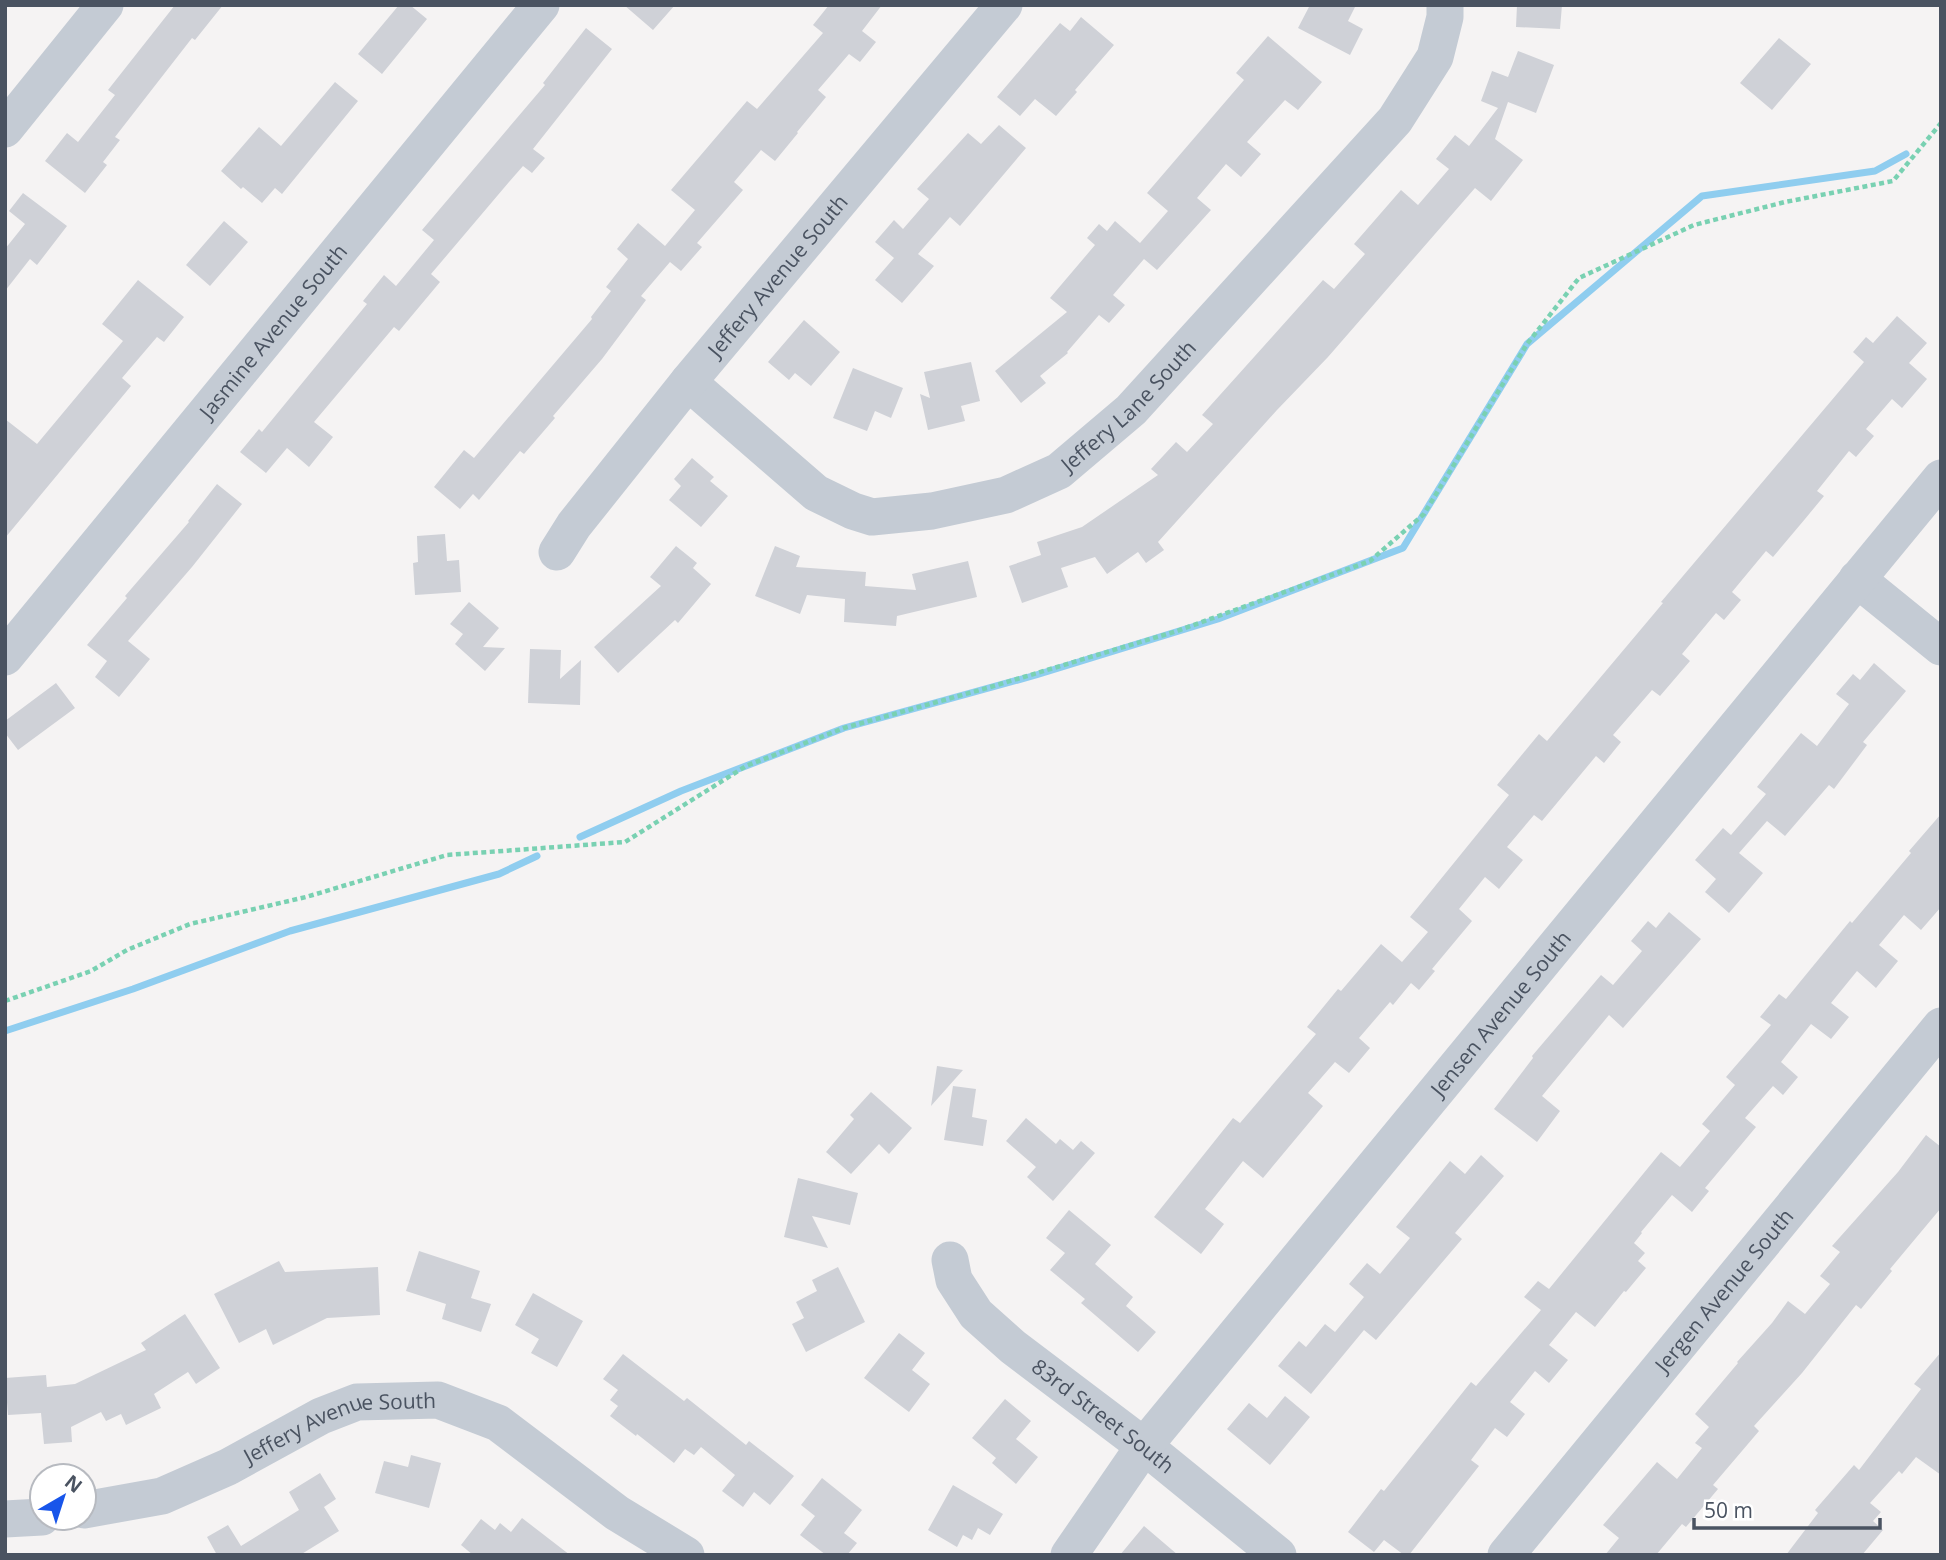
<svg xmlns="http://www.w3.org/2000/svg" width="1946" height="1560" font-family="'Open Sans',sans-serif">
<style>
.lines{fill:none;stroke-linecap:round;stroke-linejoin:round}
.stream{stroke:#8fcdef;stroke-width:7}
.building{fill:#cfd1d7}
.path{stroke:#79d1b2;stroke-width:4.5;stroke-dasharray:5 3.5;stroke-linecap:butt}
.minor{stroke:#c4cbd4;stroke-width:37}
.labels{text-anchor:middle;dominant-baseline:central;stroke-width:5;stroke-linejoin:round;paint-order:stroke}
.street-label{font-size:21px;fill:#4a5361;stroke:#fff}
</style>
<rect width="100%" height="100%" fill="#f5f3f3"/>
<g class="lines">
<!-- stream -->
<path class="stream" d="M 580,837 L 681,791 L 844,728 L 1036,675 L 1218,619 L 1403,548 L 1527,344 L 1702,196 L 1875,171 L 1906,154
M 5,1031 L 133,989 L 290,931 L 499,874 L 537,856"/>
</g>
<!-- building -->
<path class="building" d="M 175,5 L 223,5 L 195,40 L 192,38 L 115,137 L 120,140 L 103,162 L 107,165 L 85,193 L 45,161 L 67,133 L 78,142 L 115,95 L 108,90 Z
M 399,5 L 410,5 L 427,19 L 382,74 L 358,54 Z
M 624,5 L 675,5 L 653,30 Z
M 829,5 L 882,5 L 862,31 L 876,42 L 860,62 L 849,54 L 818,90 L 826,97 L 797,132 L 798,133 L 775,161 L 761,150 L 734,182 L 743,190 L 697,243 L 702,247 L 681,271 L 670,262 L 641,296 L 646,300 L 602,359 L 553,416 L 555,418 L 524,454 L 520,451 L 479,500 L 473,494 L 460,509 L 434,487 L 464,450 L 474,458 L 592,319 L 591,317 L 611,291 L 606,287 L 628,259 L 617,249 L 638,223 L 665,246 L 695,210 L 671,190 L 747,101 L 757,109 L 823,33 L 813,25 Z
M 1310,5 L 1356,5 L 1348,21 L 1363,29 L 1350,55 L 1298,28 Z
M 1517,5 L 1562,5 L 1560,29 L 1516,27 Z
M 1081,17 L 1114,45 L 1075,90 L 1077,92 L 1056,116 L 1035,99 L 1020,116 L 997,97 L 1060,23 L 1070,31 Z
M 586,28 L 612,49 L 533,149 L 545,158 L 532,173 L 523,166 L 509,182 L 431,274 L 440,282 L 399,331 L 394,327 L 314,422 L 333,437 L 309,467 L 287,448 L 266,473 L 240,452 L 259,429 L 262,432 L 367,304 L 363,301 L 384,275 L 396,286 L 434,240 L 422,230 L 545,85 L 543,83 Z
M 1268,36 L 1322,82 L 1298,110 L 1285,100 L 1247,142 L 1261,154 L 1241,177 L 1226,164 L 1197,198 L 1211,210 L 1157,270 L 1144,259 L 1113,295 L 1125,305 L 1109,323 L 1099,315 L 1067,352 L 1068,353 L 1040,376 L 1046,383 L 1021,403 L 995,371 L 1067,312 L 1050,298 L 1095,245 L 1087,238 L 1099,224 L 1107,231 L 1115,221 L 1140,243 L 1168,211 L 1147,193 L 1244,80 L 1236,73 Z
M 1779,38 L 1811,64 L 1772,110 L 1740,83 Z
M 1518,51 L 1554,65 L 1536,113 L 1508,102 L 1495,139 L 1523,160 L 1491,201 L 1475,188 L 1328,357 L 1277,410 L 1158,542 L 1164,550 L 1146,563 L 1138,552 L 1107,574 L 1095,557 L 1061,568 L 1068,587 L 1022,603 L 1009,566 L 1041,555 L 1037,542 L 1082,527 L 1158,475 L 1151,469 L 1176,442 L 1187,452 L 1213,424 L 1202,415 L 1323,280 L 1334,289 L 1365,254 L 1354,244 L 1401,190 L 1418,205 L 1449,169 L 1436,159 L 1455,135 L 1469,146 L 1498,108 L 1481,101 L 1492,71 L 1508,77 Z
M 335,82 L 358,101 L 282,194 L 275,188 L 262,203 L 243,187 L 241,189 L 221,171 L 259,127 L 281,146 Z
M 999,125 L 1026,148 L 960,226 L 950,217 L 918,254 L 934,266 L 902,303 L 875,280 L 894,258 L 875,242 L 894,220 L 903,229 L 929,199 L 917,189 L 968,133 L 981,144 Z
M 23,193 L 67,226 L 37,265 L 30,259 L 5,291 L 5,249 L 25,224 L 9,211 Z
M 224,221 L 248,242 L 210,286 L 186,265 Z
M 138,280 L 184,317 L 164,342 L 157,337 L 122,378 L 131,386 L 5,538 L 5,419 L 37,444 L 123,341 L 102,324 Z
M 1897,316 L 1927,343 L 1909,363 L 1927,379 L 1902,408 L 1892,399 L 1866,429 L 1874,436 L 1856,457 L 1849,451 L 1817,491 L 1824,496 L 1805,519 L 1773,557 L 1766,551 L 1732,592 L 1741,600 L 1724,620 L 1716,613 L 1682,654 L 1690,661 L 1660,696 L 1652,690 L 1613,735 L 1621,742 L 1604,763 L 1596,756 L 1542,821 L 1534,815 L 1507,847 L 1523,860 L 1499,889 L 1485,877 L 1459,909 L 1472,921 L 1432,969 L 1435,971 L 1419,990 L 1411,983 L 1393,1005 L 1390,1002 L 1359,1038 L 1370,1048 L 1349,1073 L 1335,1062 L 1308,1093 L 1323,1106 L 1263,1178 L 1243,1161 L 1205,1209 L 1224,1224 L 1201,1254 L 1154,1217 L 1233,1118 L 1240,1123 L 1316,1034 L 1307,1027 L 1338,989 L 1341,991 L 1381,944 L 1402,962 L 1428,932 L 1410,917 L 1509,795 L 1497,785 L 1539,734 L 1547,741 L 1663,603 L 1661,602 L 1864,362 L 1853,352 L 1866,337 L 1873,343 Z
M 804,320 L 840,352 L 811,386 L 795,373 L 789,380 L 768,362 Z
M 971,362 L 980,401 L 961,406 L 965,421 L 928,430 L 920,394 L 930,398 L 924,372 Z
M 853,368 L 903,388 L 891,418 L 875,411 L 867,431 L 833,418 Z
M 692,458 L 714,477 L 710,481 L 728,496 L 701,527 L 669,500 L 681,486 L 674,479 Z
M 217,484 L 242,504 L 192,567 L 128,641 L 150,659 L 119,697 L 95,677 L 107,661 L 87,645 L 127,598 L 125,596 L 189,522 L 188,521 Z
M 445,534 L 447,561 L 459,560 L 461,592 L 415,595 L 413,563 L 418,562 L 417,536 Z
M 676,546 L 697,563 L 693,568 L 711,584 L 678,623 L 675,620 L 618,673 L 594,647 L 661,586 L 650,577 Z
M 775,546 L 800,556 L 796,567 L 866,572 L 865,586 L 916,590 L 912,574 L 968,561 L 977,597 L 897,616 L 896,626 L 844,622 L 845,599 L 807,595 L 800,614 L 755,596 Z
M 469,602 L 499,628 L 483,647 L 505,648 L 485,671 L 455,644 L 463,634 L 450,624 Z
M 530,649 L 561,650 L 560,679 L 581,660 L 580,705 L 528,703 Z
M 1874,663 L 1906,691 L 1863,742 L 1867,745 L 1834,789 L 1829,785 L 1785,836 L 1767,821 L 1739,853 L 1763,873 L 1729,913 L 1705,892 L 1716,879 L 1695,860 L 1723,828 L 1731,835 L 1766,794 L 1757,787 L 1801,733 L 1817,746 L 1849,704 L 1836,694 L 1853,674 L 1860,680 Z
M 56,683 L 75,708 L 18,750 L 5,733 L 5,721 Z
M 1941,814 L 1941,907 L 1921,930 L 1904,915 L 1879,945 L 1898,961 L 1876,988 L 1857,971 L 1831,1003 L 1849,1017 L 1831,1039 L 1811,1024 L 1781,1062 L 1798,1077 L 1783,1095 L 1773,1086 L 1745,1118 L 1756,1127 L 1705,1188 L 1709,1191 L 1692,1212 L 1672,1195 L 1641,1232 L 1642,1233 L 1634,1243 L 1645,1253 L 1638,1261 L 1646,1268 L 1626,1292 L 1624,1291 L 1595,1327 L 1576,1312 L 1549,1345 L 1568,1360 L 1549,1383 L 1535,1371 L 1510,1402 L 1525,1414 L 1507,1437 L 1495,1428 L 1471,1460 L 1479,1466 L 1409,1555 L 1404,1555 L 1384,1540 L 1374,1552 L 1348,1532 L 1381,1489 L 1384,1491 L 1471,1382 L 1476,1386 L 1541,1310 L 1524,1297 L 1538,1281 L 1549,1289 L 1661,1152 L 1680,1167 L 1710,1131 L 1702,1124 L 1735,1085 L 1726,1077 L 1771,1025 L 1760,1017 L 1779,994 L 1786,999 L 1850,921 L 1852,923 L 1911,853 L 1909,851 Z
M 1669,912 L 1701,939 L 1623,1028 L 1609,1015 L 1542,1096 L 1560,1111 L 1537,1142 L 1494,1109 L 1533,1058 L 1532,1056 L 1601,975 L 1613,985 L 1642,951 L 1631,941 L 1648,921 L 1656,928 Z
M 937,1066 L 963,1070 L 931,1106 Z
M 953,1086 L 976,1089 L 972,1117 L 987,1120 L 983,1146 L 944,1140 Z
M 871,1092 L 912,1128 L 889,1154 L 879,1144 L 851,1174 L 826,1152 L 854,1119 L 850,1115 Z
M 1026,1118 L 1056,1144 L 1060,1139 L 1073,1150 L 1081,1141 L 1095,1153 L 1053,1201 L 1027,1177 L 1036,1167 L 1006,1141 Z
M 1926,1135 L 1941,1147 L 1941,1208 L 1890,1269 L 1892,1271 L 1861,1309 L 1856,1305 L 1802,1373 L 1754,1426 L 1759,1431 L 1713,1485 L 1718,1489 L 1686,1527 L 1682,1524 L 1656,1555 L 1605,1555 L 1619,1538 L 1603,1525 L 1657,1462 L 1677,1479 L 1702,1448 L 1695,1443 L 1709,1427 L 1695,1414 L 1738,1363 L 1737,1362 L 1772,1323 L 1788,1301 L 1805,1314 L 1830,1284 L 1820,1276 L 1840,1252 L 1832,1246 L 1898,1172 Z
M 1481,1155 L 1504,1176 L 1455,1233 L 1462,1239 L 1376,1340 L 1364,1330 L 1311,1394 L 1278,1366 L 1299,1341 L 1306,1347 L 1325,1324 L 1335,1332 L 1364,1297 L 1349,1284 L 1367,1263 L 1380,1274 L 1410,1238 L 1396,1227 L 1450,1161 L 1465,1174 Z
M 798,1178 L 858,1193 L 850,1225 L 812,1216 L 828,1248 L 784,1237 Z
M 1069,1210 L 1111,1245 L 1095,1264 L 1133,1297 L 1126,1306 L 1156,1332 L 1138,1352 L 1081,1303 L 1085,1299 L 1050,1270 L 1065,1253 L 1046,1238 Z
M 419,1251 L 480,1271 L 471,1298 L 491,1304 L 481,1332 L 442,1319 L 446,1304 L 406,1291 Z
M 279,1261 L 285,1272 L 378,1267 L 380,1315 L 327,1318 L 273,1345 L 266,1329 L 239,1343 L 214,1294 Z
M 838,1267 L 865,1322 L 806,1352 L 792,1324 L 804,1318 L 796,1302 L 817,1291 L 812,1280 Z
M 533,1293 L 583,1321 L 557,1367 L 531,1353 L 539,1339 L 515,1325 Z
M 185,1314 L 220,1368 L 196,1384 L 188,1372 L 154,1394 L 161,1408 L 126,1425 L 121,1414 L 106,1421 L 101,1412 L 71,1427 L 72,1442 L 44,1444 L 41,1413 L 8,1415 L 5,1378 L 46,1375 L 47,1387 L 75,1384 L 146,1350 L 141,1343 Z
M 899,1333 L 925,1353 L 912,1370 L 930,1384 L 909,1412 L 864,1378 Z
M 1941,1352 L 1941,1475 L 1916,1457 L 1902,1474 L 1899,1471 L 1870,1503 L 1881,1512 L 1873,1521 L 1883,1530 L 1862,1555 L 1786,1555 L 1818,1513 L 1815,1510 L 1854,1465 L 1859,1470 L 1921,1389 L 1914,1384 Z
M 623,1354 L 684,1401 L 687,1398 L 746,1445 L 749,1441 L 794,1476 L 770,1505 L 754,1492 L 743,1507 L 722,1491 L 735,1475 L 701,1447 L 694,1455 L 685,1449 L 674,1463 L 637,1434 L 636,1436 L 610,1416 L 618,1406 L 610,1400 L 618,1390 L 603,1379 Z
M 1285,1396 L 1310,1417 L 1270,1465 L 1227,1429 L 1249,1403 L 1267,1418 Z
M 1005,1399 L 1031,1421 L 1016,1439 L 1038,1457 L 1016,1484 L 992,1463 L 996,1458 L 972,1438 Z
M 411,1455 L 441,1463 L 429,1508 L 375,1493 L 384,1461 L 408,1467 Z
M 320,1473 L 336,1499 L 324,1507 L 339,1531 L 300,1555 L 217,1555 L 207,1537 L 228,1525 L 241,1546 L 299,1510 L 289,1492 Z
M 822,1478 L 862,1510 L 844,1533 L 857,1543 L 847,1555 L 826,1555 L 800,1535 L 815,1516 L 801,1505 Z
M 953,1485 L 1003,1514 L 990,1535 L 978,1528 L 972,1540 L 963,1535 L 957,1547 L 928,1530 Z
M 522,1518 L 570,1555 L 473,1555 L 461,1545 L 481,1519 L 495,1530 L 500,1523 L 511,1532 Z
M 1144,1526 L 1178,1555 L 1120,1555 Z"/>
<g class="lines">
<!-- path -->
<path class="path" d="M 5,1001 L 91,971 L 127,950 L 190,924 L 306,897 L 447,855 L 625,842 L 746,766 L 844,728 L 987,688 L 1177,631 L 1370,561 L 1424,514 L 1527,344 L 1579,278 L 1694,225 L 1785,202 L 1893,181 L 1941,123"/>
<!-- minor -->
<g class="minor">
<path d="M 5,129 L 105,5"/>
<path id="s1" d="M 688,382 L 816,493 L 853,511 L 872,517 L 932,511 L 1006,495 L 1059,471 L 1131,410 L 1395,120 L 1435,57 L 1445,17 L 1445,5"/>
<path id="s2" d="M 557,552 L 574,525 L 688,382 L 1004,5"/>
<path d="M 1857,579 L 1941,647"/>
<path id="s3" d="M 5,657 L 541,5"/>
<path id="s4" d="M 950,1260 L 954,1280 L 976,1314 L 1013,1347 L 1144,1446 L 1278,1555"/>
<path id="s5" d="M 84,1510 L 162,1496 L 228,1467 L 321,1416 L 357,1402 L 438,1400 L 498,1423 L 617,1513 L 686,1555"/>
<path d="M 5,1519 L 42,1517"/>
<path id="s6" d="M 1069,1555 L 1144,1446 L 1941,478"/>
<path id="s7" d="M 1506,1555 L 1941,1026"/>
</g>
</g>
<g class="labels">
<!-- street labels -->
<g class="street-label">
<text stroke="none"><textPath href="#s2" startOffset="354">Jeffery Avenue South</textPath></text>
<text stroke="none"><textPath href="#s3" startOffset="422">Jasmine Avenue South</textPath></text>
<text stroke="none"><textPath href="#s1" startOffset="520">Jeffery Lane South</textPath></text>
<text stroke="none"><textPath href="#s6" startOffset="693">Jensen Avenue South</textPath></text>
<text stroke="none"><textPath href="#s7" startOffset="343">Jergen Avenue South</textPath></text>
<text stroke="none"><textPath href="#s4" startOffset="224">83rd Street South</textPath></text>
<text stroke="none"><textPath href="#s5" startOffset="273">Jeffery Avenue South</textPath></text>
</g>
</g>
<!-- border -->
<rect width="1946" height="1560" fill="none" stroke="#4a5361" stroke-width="14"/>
<!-- north arrow -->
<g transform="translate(63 1497) rotate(39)"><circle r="33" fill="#ffffff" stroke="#b7bac0" stroke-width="2"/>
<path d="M0-5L12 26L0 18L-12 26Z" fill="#1855ea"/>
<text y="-10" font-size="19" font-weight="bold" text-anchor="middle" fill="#4a5361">N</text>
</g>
<!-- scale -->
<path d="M1694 1518v10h186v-10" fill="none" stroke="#4a5361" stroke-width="3.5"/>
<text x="1704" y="1518" font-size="21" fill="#4a5361" stroke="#ffffff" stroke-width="5" paint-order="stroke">50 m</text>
</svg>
